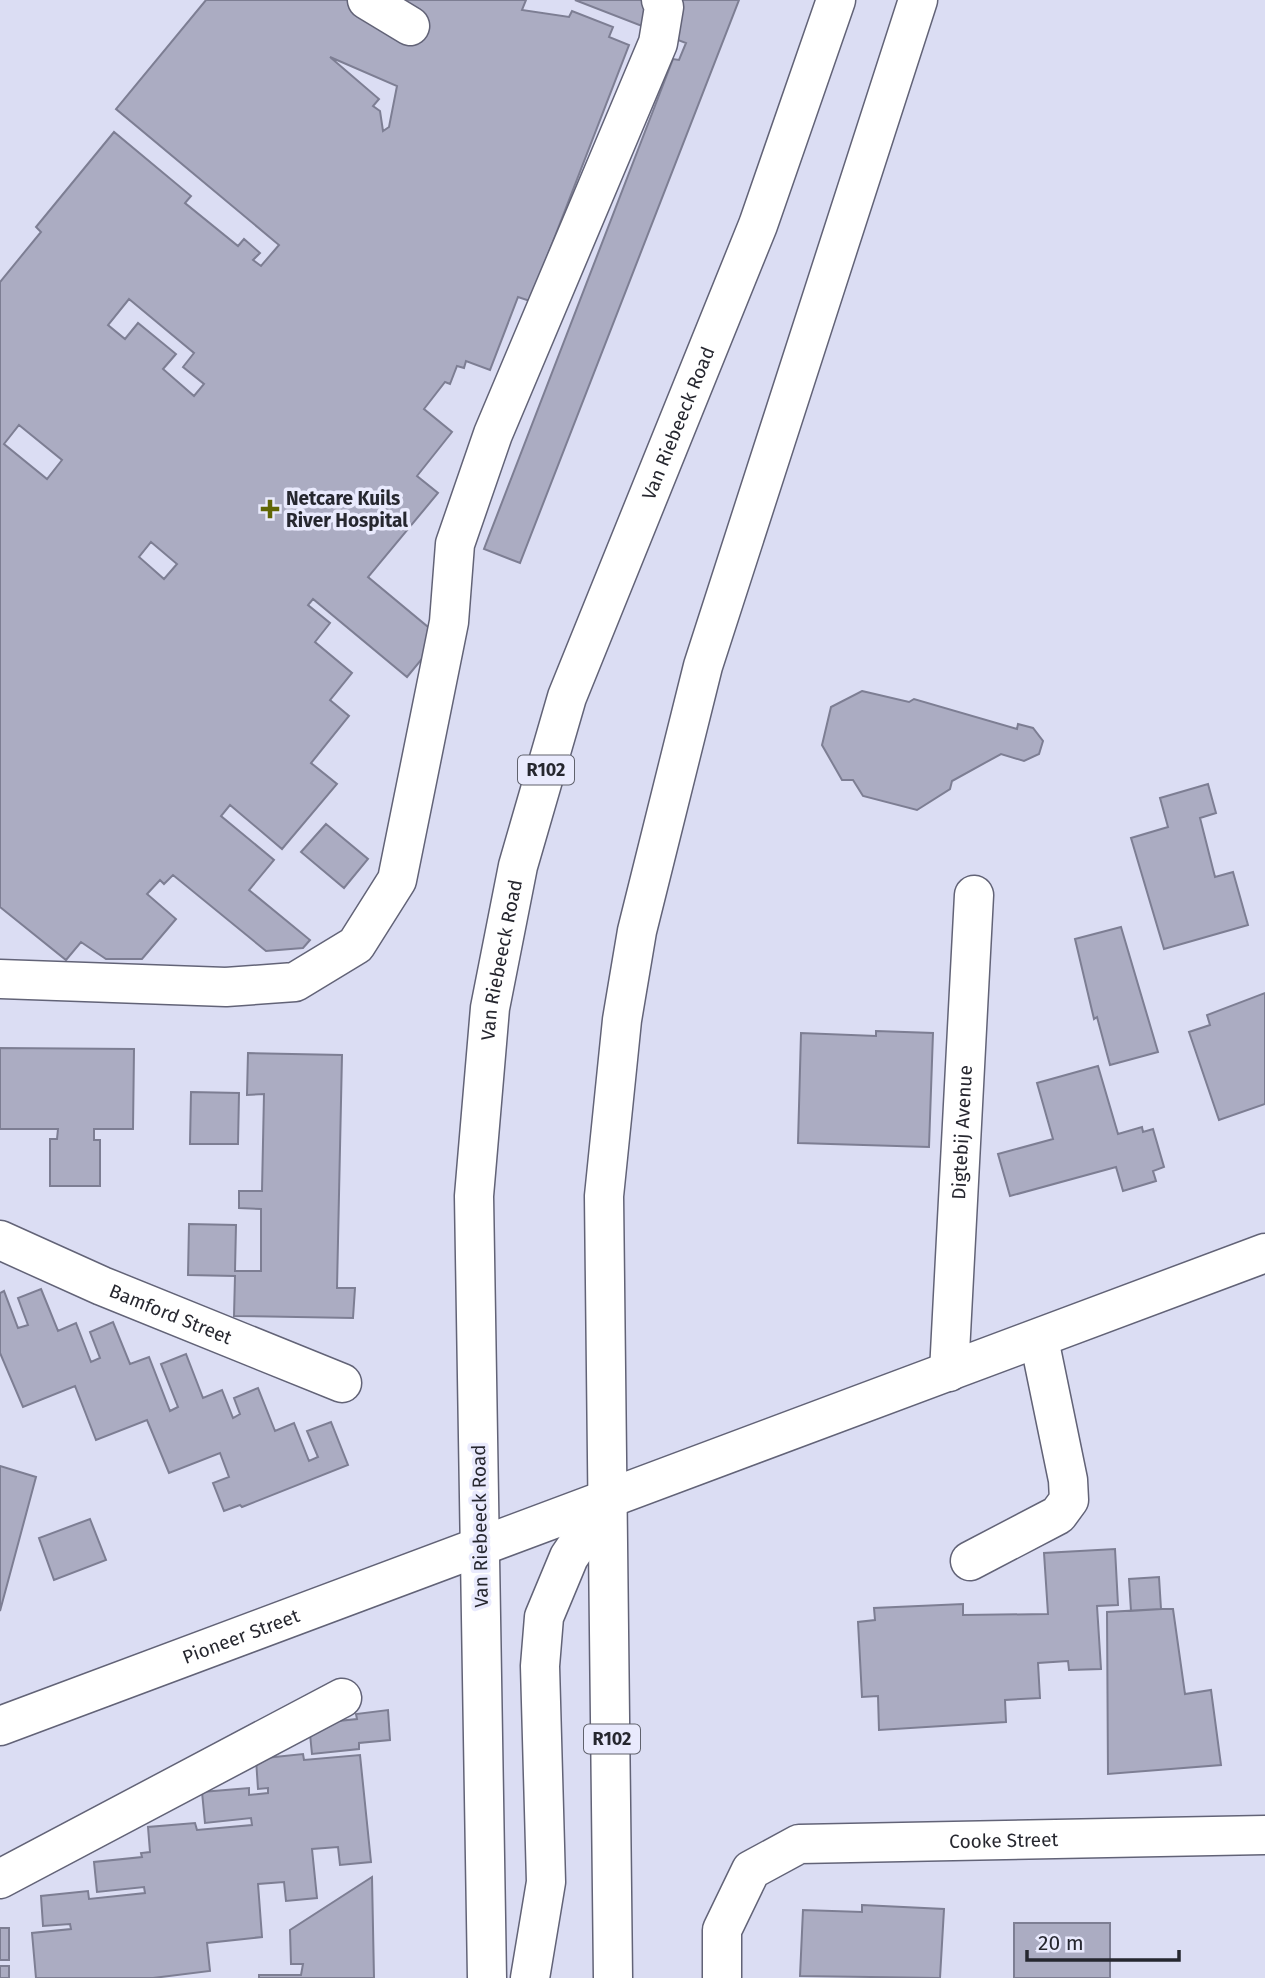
<svg xmlns="http://www.w3.org/2000/svg" width="1265" height="1978" font-family="'Fira Sans',sans-serif">
<style>
.building{fill:#abacc2;stroke:#7d7e93;stroke-width:2;fill-rule:evenodd}
.lines{fill:none;stroke-linecap:round;stroke-linejoin:round}
.minor-casing{stroke:#626377;stroke-width:41}
.major-casing{stroke:#626377;stroke-width:41}
.minor{stroke:#fff;stroke-width:38}
.major{stroke:#fff;stroke-width:38}
.poi-dot{fill:#606605;stroke:#e9eafd;stroke-width:2.5}
.labels{text-anchor:middle;dominant-baseline:central;stroke-width:7;stroke-linejoin:round;paint-order:stroke}
.shield{fill:#e9eafd;stroke:#60626d;stroke-width:2}
.shield-label{font-size:18px;font-weight:bold;fill:#26272f}
.street-label{font-size:19px;fill:#26272f;stroke:#e9eafd}
.poi-label{font-size:19px;font-weight:bold;fill:#26272f;stroke:#e9eafd;text-anchor:start}
</style>
<rect width="100%" height="100%" fill="#dbddf3"/>
<!-- building -->
<path class="building" d="M 206,0 L 526,0 L 522,10 L 569,17 L 572,11 L 613,27 L 609,37 L 629,45 L 530,301 L 518,297 L 490,370 L 466,361 L 464,368 L 457,366 L 450,384 L 445,382 L 424,409 L 452,432 L 417,476 L 438,493 L 368,577 L 440,637 L 407,677 L 313,599 L 308,605 L 330,623 L 315,642 L 352,673 L 330,700 L 349,716 L 311,763 L 337,784 L 282,849 L 230,805 L 221,816 L 274,860 L 249,890 L 310,940 L 303,948 L 266,951 L 173,875 L 164,884 L 160,880 L 147,894 L 176,919 L 142,959 L 106,959 L 81,942 L 66,960 L 0,907 L 0,282 L 41,232 L 36,227 L 114,132 L 191,196 L 185,203 L 238,246 L 244,239 L 260,253 L 253,260 L 261,266 L 279,245 L 116,109 ZM 330,57 L 397,86 L 389,127 L 383,131 L 380,111 L 373,106 L 379,99 ZM 129,299 L 194,353 L 183,367 L 204,384 L 194,396 L 163,369 L 176,354 L 138,323 L 125,339 L 108,325 ZM 19,425 L 62,460 L 47,479 L 4,444 ZM 151,542 L 177,564 L 164,579 L 139,557 Z
M 575,0 L 739,0 L 520,563 L 484,549 L 673,59 L 679,60 L 686,43 Z
M 862,691 L 909,702 L 914,699 L 1017,729 L 1018,724 L 1033,728 L 1043,741 L 1039,754 L 1024,761 L 1001,754 L 952,781 L 950,789 L 917,810 L 863,796 L 853,780 L 842,780 L 822,745 L 831,707 Z
M 1208,784 L 1216,813 L 1200,818 L 1215,877 L 1233,872 L 1248,925 L 1164,949 L 1131,838 L 1168,827 L 1160,798 Z
M 326,824 L 368,859 L 344,888 L 301,852 Z
M 1121,927 L 1158,1052 L 1110,1065 L 1097,1017 L 1094,1019 L 1075,939 Z
M 1265,993 L 1265,1104 L 1219,1120 L 1189,1032 L 1210,1025 L 1207,1015 Z
M 876,1031 L 933,1033 L 929,1147 L 798,1143 L 801,1033 L 876,1036 Z
M 0,1048 L 134,1049 L 133,1129 L 94,1129 L 94,1140 L 100,1140 L 100,1186 L 50,1186 L 50,1139 L 57,1139 L 58,1129 L 0,1129 Z
M 248,1053 L 342,1055 L 337,1288 L 355,1288 L 353,1318 L 234,1316 L 235,1276 L 188,1275 L 189,1224 L 236,1225 L 235,1271 L 261,1271 L 261,1209 L 239,1208 L 239,1191 L 262,1191 L 264,1094 L 247,1095 Z
M 1098,1066 L 1118,1134 L 1142,1127 L 1143,1132 L 1153,1129 L 1164,1167 L 1153,1171 L 1156,1181 L 1123,1191 L 1116,1167 L 1010,1196 L 998,1154 L 1053,1139 L 1037,1083 Z
M 191,1092 L 239,1093 L 238,1144 L 190,1144 Z
M 41,1289 L 58,1331 L 76,1323 L 91,1362 L 100,1358 L 90,1332 L 113,1322 L 130,1364 L 149,1357 L 170,1411 L 178,1407 L 161,1364 L 186,1354 L 203,1398 L 222,1390 L 233,1418 L 240,1414 L 234,1398 L 258,1388 L 275,1431 L 294,1423 L 309,1461 L 318,1457 L 307,1431 L 331,1422 L 348,1465 L 242,1507 L 240,1505 L 224,1511 L 213,1483 L 229,1477 L 220,1453 L 169,1473 L 147,1420 L 96,1440 L 75,1386 L 23,1407 L 0,1353 L 0,1293 L 4,1291 L 18,1328 L 28,1325 L 18,1298 Z
M 0,1466 L 36,1477 L 0,1611 Z
M 90,1519 L 106,1560 L 54,1580 L 39,1538 Z
M 1115,1549 L 1118,1605 L 1097,1606 L 1101,1669 L 1069,1670 L 1068,1661 L 1038,1663 L 1040,1698 L 1005,1700 L 1006,1722 L 879,1730 L 878,1696 L 862,1697 L 858,1622 L 875,1620 L 874,1608 L 963,1604 L 963,1615 L 1048,1614 L 1044,1553 Z
M 1159,1577 L 1161,1609 L 1131,1611 L 1129,1579 Z
M 1161,1609 L 1173,1609 L 1185,1694 L 1211,1690 L 1221,1765 L 1108,1774 L 1107,1612 Z
M 388,1710 L 390,1740 L 359,1743 L 359,1749 L 312,1754 L 309,1724 L 357,1719 L 356,1714 Z
M 303,1754 L 304,1760 L 360,1755 L 371,1862 L 340,1865 L 338,1847 L 312,1849 L 317,1898 L 286,1901 L 284,1882 L 258,1884 L 262,1937 L 207,1943 L 210,1971 L 153,1978 L 36,1978 L 32,1933 L 71,1929 L 70,1924 L 43,1926 L 41,1896 L 88,1891 L 89,1899 L 145,1893 L 144,1887 L 97,1892 L 94,1862 L 142,1857 L 141,1853 L 150,1852 L 148,1827 L 195,1823 L 197,1830 L 252,1825 L 251,1818 L 205,1823 L 202,1792 L 249,1788 L 249,1795 L 268,1793 L 268,1788 L 258,1789 L 256,1759 Z
M 372,1877 L 374,1978 L 259,1978 L 259,1975 L 301,1975 L 303,1964 L 291,1964 L 290,1930 Z
M 862,1905 L 944,1909 L 940,1978 L 800,1976 L 803,1910 L 862,1912 Z
M 1014,1923 L 1110,1923 L 1110,1978 L 1014,1978 Z
M 0,1928 L 9,1928 L 9,1960 L 0,1960 Z
M 0,1966 L 9,1966 L 9,1978 L 0,1978 Z"/>
<g class="lines">
<defs>
<g id="minor">
<path d="M 367,0 L 410,26"/>
<path d="M 0,979 L 226,987 L 295,982 L 356,945 L 397,880 L 449,622 L 455,544 L 493,434 L 658,43 L 664,7 L 661,0"/>
<path id="s1" d="M 0,1240 L 102,1286 L 342,1383"/>
<path id="s2" d="M 949,1372 L 974,895"/>
<path d="M 970,1561 L 1058,1515 L 1069,1500 L 1068,1480 L 1039,1339"/>
<path id="s3" d="M 0,1726 L 1265,1253"/>
<path d="M 0,1879 L 342,1698"/>
<path id="s4" d="M 722,1978 L 722,1930 L 751,1870 L 799,1844 L 1265,1835"/>
</g>
<g id="major">
<path id="s5" d="M 487,1978 L 474,1196 L 490,1008 L 518,866 L 567,697 L 758,225 L 836,0"/>
<path d="M 530,1978 L 546,1882 L 540,1666 L 544,1617 L 569,1557 L 607,1501"/>
<path d="M 613,1978 L 604,1196 L 622,1020 L 637,931 L 703,666 L 918,0"/>
</g>
</defs>
<!-- minor casing -->
<use href="#minor" class="minor-casing"/>
<!-- major casing -->
<use href="#major" class="major-casing"/>
<!-- minor -->
<use href="#minor" class="minor"/>
<!-- major -->
<use href="#major" class="major"/>
</g>
<!-- markers -->
<path class="poi-dot" d="M266.5 498.5h7v7h7v7h-7v7h-7v-7h-7v-7h7z"/>
<g class="labels">
<!-- shield labels -->
<g class="shield">
<rect x="518" y="755.5" width="56" height="29" rx="5"/>
<rect x="584" y="1724.5" width="56" height="29" rx="5"/>
</g>
<g class="shield-label">
<text x="546" y="770">R102</text>
<text x="612" y="1739">R102</text>
</g>
<!-- street labels -->
<g class="street-label">
<text stroke="none"><textPath href="#s5" startOffset="1587">Van Riebeeck Road</textPath></text>
<text stroke="none"><textPath href="#s5" startOffset="1020">Van Riebeeck Road</textPath></text>
<text stroke="none"><textPath href="#s2" startOffset="240">Digtebij Avenue</textPath></text>
<text stroke="none"><textPath href="#s1" startOffset="186">Bamford Street</textPath></text>
<text transform="translate(480 1526) rotate(-91)">Van Riebeeck Road</text>
<text stroke="none"><textPath href="#s3" startOffset="257">Pioneer Street</textPath></text>
<text stroke="none"><textPath href="#s4" startOffset="374">Cooke Street</textPath></text>
</g>
<!-- poi labels -->
<g class="poi-label">
<text x="286" y="498">Netcare Kuils<tspan x="286" dy="22">River Hospital</tspan></text>
</g>
</g>
<!-- scale -->
<path d="M1027 1950v10h152v-10" fill="none" stroke="#26272f" stroke-width="3.5"/>
<text x="1038" y="1950" font-size="21" fill="#26272f" stroke="#e9eafd" stroke-width="5" paint-order="stroke">20 m</text>
</svg>
